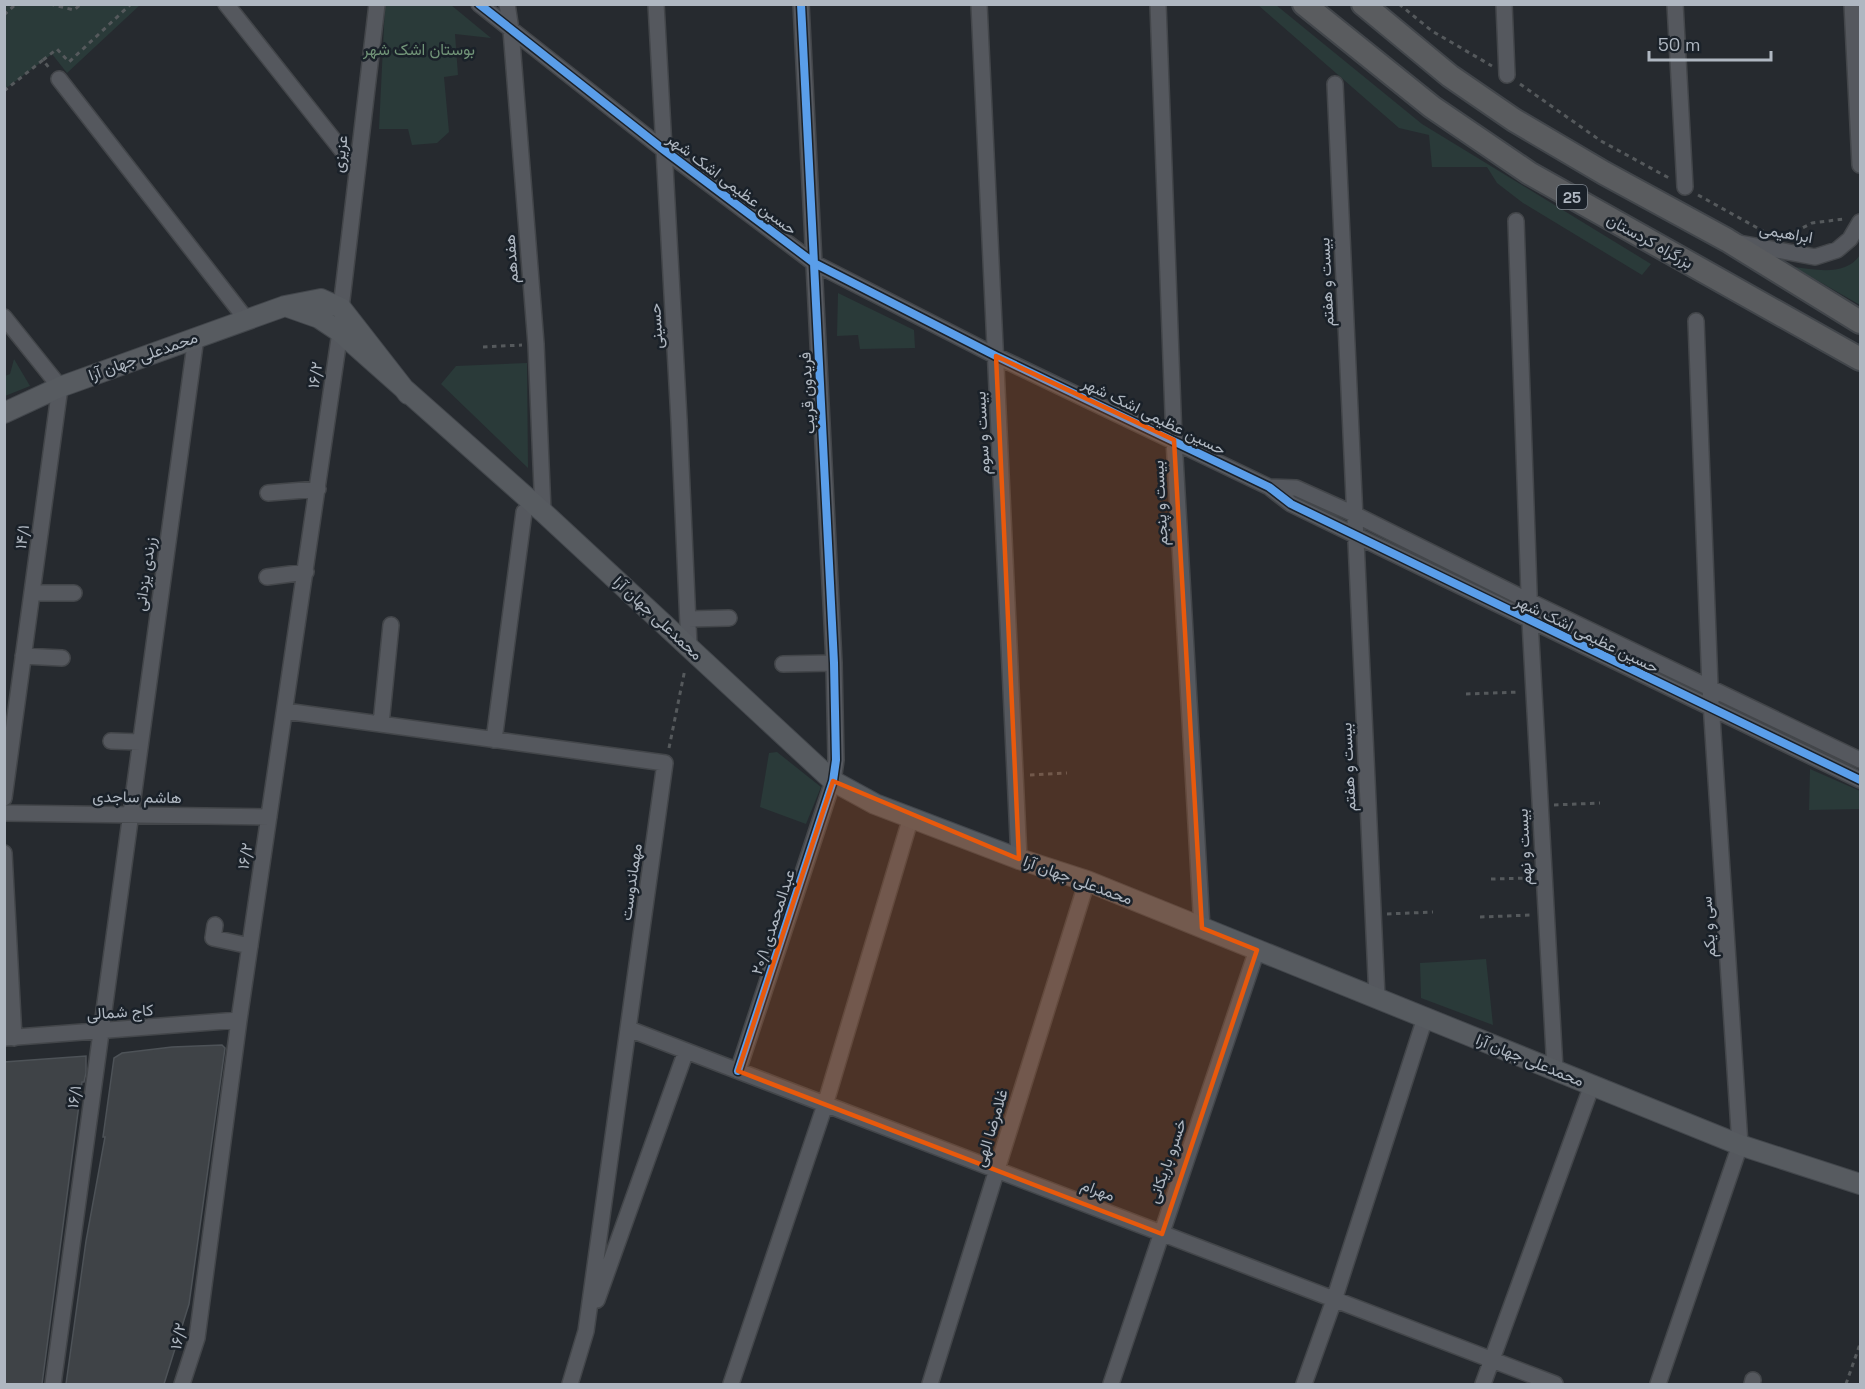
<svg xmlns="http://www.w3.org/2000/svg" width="1865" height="1389" font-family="'Space Grotesk',Vazirmatn,sans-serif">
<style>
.green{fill:#2a3a39}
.building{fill:#3f4347;stroke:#4d5257;stroke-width:1.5}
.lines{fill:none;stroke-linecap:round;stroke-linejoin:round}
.minor-casing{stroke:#43464a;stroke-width:18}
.major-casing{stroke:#43474c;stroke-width:22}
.highway-casing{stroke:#42464b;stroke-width:26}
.path{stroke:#55595c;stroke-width:3;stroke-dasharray:4.5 4.5;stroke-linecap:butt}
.minor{stroke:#55585e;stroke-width:15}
.major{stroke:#575b60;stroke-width:20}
.highway{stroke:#5a5c5f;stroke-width:22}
.cycleway-casing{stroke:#1a2129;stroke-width:11}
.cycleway{stroke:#5a9eea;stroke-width:8}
.marked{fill:#e8590c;fill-opacity:0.2;stroke:#e8590c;stroke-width:4.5;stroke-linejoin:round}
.labels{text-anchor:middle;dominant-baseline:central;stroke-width:5;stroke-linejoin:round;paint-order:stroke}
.shield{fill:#1a2129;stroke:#828a93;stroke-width:1.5}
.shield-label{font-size:15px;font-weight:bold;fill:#afb7c1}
.park-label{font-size:16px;fill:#719478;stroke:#1a2129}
.street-label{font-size:16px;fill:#afb7c1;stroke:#1a2129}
</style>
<rect width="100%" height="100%" fill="#262a2f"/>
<!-- green -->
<path class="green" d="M 5,4 L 140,4 L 140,5 L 67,73 L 52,54 L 5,89 Z
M 385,5 L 451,5 L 491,38 L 455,34 L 458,75 L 444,77 L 449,132 L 437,143 L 412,145 L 408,129 L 379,129 Z
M 1258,5 L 1276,5 L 1422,124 L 1651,264 L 1642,275 L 1523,203 L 1497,183 L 1487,167 L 1432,167 L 1429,135 L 1399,128 Z
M 1860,255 L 1860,305 L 1794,267 C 1817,270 1846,276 1860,255 Z
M 838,293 L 914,330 L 915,348 L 860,349 L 858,335 L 837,336 Z
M 14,359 L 30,386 L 5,396 L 5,376 L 10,374 Z
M 527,363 L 528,468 L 441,384 L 456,366 Z
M 777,752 L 821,787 L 806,824 L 760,807 L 769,753 Z
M 1810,769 L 1860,791 L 1860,809 L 1809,810 Z
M 1486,959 L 1493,1025 L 1421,998 L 1420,963 Z"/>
<!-- building -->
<path class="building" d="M 222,1045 L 225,1048 L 189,1304 L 164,1384 L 66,1384 L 86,1241 L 105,1137 L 103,1137 L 114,1058 L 122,1053 L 172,1047 Z
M 86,1056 L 86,1073 L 84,1082 L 82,1082 L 42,1384 L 4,1384 L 4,1062 Z"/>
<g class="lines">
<defs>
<path id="minor" d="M 226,4 L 356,168
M 479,4 L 664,150 L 814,263 L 996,356 L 1269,487 L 1291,504 L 1860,780
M 507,4 L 511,30 L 536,344 L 543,512
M 656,4 L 679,420 L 689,647
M 979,4 L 1019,859
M 1158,4 L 1174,440 L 1202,928
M 1504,4 L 1507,75
M 1675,4 L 1685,187
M 1852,4 L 1860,165
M 59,79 L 246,319
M 1335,84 L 1377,998
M 1516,221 L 1530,621 L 1555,1070
M 1739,243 L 1815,257 L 1837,250 L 1850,239 L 1860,222
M 341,308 L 377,4
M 4,317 L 60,387 L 4,798
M 1269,487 L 1296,488 L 1354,514 L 1529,601 L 1860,760
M 268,493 L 318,489
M 267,577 L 306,572
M 32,593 L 74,593
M 688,619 L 729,618
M 23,656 L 62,658
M 783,664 L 834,663
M 285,711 L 665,763 L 586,1331 L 570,1384
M 381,724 L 391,625
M 494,740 L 524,512
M 111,741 L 140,742
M 4,813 L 269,817
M 4,853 L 14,1038
M 215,925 L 213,938 L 250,946
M 629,1029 L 1555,1384
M 4,1038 L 239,1020
M 738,1071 L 833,781 L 836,760 L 834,663 L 801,4
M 597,1300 L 686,1051
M 53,1384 L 196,337
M 182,1384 L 197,1338 L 239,1020 L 340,332
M 731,1384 L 825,1105 L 911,817
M 930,1384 L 1087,881
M 1111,1384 L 1257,950
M 1304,1384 L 1334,1300 L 1425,1018
M 1483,1384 L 1592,1085
M 1658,1384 L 1740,1145 L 1710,687 L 1696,321
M 1752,1384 L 1753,1380"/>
<path id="major" d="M 408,394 L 341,308 L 321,299 L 285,306 L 319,318 L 340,332 L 543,512 L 833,781 L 875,804 L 1019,859 L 1087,881 L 1740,1145 L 1860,1184
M 4,413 L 60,387 L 285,306"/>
<path id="highway" d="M 1304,4 L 1432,107 L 1529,173 L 1860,359
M 1363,4 L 1450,76 L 1514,120 L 1604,173 L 1727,240 L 1860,322"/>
</defs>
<!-- minor casing -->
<use href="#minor" class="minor-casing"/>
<!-- major casing -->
<use href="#major" class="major-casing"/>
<!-- highway casing -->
<use href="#highway" class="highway-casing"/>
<!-- path -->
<path class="path" d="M 50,4 L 74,10 L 81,4
M 1399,4 L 1432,31 L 1492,66
M 4,15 L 16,4
M 43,60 L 57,49 L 69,62 L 131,4
M 1520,84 L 1601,141 L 1669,178
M 4,91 L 43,60 L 50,69
M 1698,195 L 1763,231
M 1787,236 L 1812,223 L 1844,219
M 483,347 L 522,345
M 1466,694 L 1520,692
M 669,748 L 685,669
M 1030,775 L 1067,773
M 1554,805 L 1600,803
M 1491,879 L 1530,878
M 1387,914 L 1433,912
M 1480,917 L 1532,915
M 1846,1384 L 1860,1344"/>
<!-- minor -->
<use href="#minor" class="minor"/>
<!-- major -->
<use href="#major" class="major"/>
<!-- highway -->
<use href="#highway" class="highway"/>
<defs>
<path id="cycleway" d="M 479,4 L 664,150 L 814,263 L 996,356 L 1269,487 L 1291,504 L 1860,780
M 738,1071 L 833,781 L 836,760 L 834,663 L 801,4"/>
</defs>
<!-- cycleway casing -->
<use href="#cycleway" class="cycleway-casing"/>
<!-- cycleway -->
<use href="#cycleway" class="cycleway"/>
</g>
<!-- marked area -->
<path class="marked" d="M 996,356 L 1174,440 L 1202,928 L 1257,950 L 1162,1234 L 738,1071 L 833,781 L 1019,859 Z"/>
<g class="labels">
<!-- shield labels -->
<rect class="shield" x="1557" y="185" width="30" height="24" rx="4.5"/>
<g class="shield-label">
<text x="1572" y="197">25</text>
</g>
<!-- park labels -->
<g class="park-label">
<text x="419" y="49">بوستان اشک شهر</text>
</g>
<!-- street labels -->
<g class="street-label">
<text transform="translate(340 154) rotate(-83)">عزیزی</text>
<text transform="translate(732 184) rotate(37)">حسین عظیمی اشک شهر</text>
<text transform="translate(1786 233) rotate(10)">ابراهیمی</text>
<text transform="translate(1650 241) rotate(29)">بزرگراه کردستان</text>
<text transform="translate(511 259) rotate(-94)">هفدهم</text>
<text transform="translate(1326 282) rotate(-93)">بیست و هفتم</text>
<text transform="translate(656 326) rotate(-93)">حسینی</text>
<text transform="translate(143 356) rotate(-20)">محمدعلی جهان آرا</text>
<text transform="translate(315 375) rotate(-82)">۱۶/۲</text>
<text transform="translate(807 393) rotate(-93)">فریدون قریب</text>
<text transform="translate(1154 416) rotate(26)">حسین عظیمی اشک شهر</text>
<text transform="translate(982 433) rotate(-93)">بیست و سوم</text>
<text transform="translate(1160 503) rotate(-93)">بیست و پنجم</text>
<text transform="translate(22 537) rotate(-82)">۱۴/۱</text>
<text transform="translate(145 574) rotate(-82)">زرندی یزدانی</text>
<text transform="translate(658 618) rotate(43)">محمدعلی جهان آرا</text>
<text transform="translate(1587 634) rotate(26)">حسین عظیمی اشک شهر</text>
<text transform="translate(1348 767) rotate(-93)">بیست و هفتم</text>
<text transform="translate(137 797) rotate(1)">هاشم ساجدی</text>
<text transform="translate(1524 847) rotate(-93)">بیست و نهم</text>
<text transform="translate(245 856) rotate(-81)">۱۶/۲</text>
<text transform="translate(1078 880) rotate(20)">محمدعلی جهان آرا</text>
<text transform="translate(631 882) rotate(-82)">مهماندوست</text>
<text transform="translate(773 922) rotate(-72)">عبدالمحمدی ۲۰/۱</text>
<text transform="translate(1708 927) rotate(-94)">سی و یکم</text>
<text transform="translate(120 1012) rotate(-4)">کاج شمالی</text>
<text transform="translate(1530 1060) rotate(22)">محمدعلی جهان آرا</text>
<text transform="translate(74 1097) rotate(-82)">۱۶/۱</text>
<text transform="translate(991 1128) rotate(-73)">غلامرضا الهی</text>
<text transform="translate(1167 1161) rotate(-71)">خسرو باریکانی</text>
<text transform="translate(1098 1190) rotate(21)">مهرام</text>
<text transform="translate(178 1336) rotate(-79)">۱۶/۲</text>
</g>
</g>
<!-- border -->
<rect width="1865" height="1389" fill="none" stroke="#afb7c1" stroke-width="12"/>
<!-- scale -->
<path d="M1649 51v9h122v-9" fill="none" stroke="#afb7c1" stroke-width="3"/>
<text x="1658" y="51" font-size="18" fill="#afb7c1" stroke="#1a2129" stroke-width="4.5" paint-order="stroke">50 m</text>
</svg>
